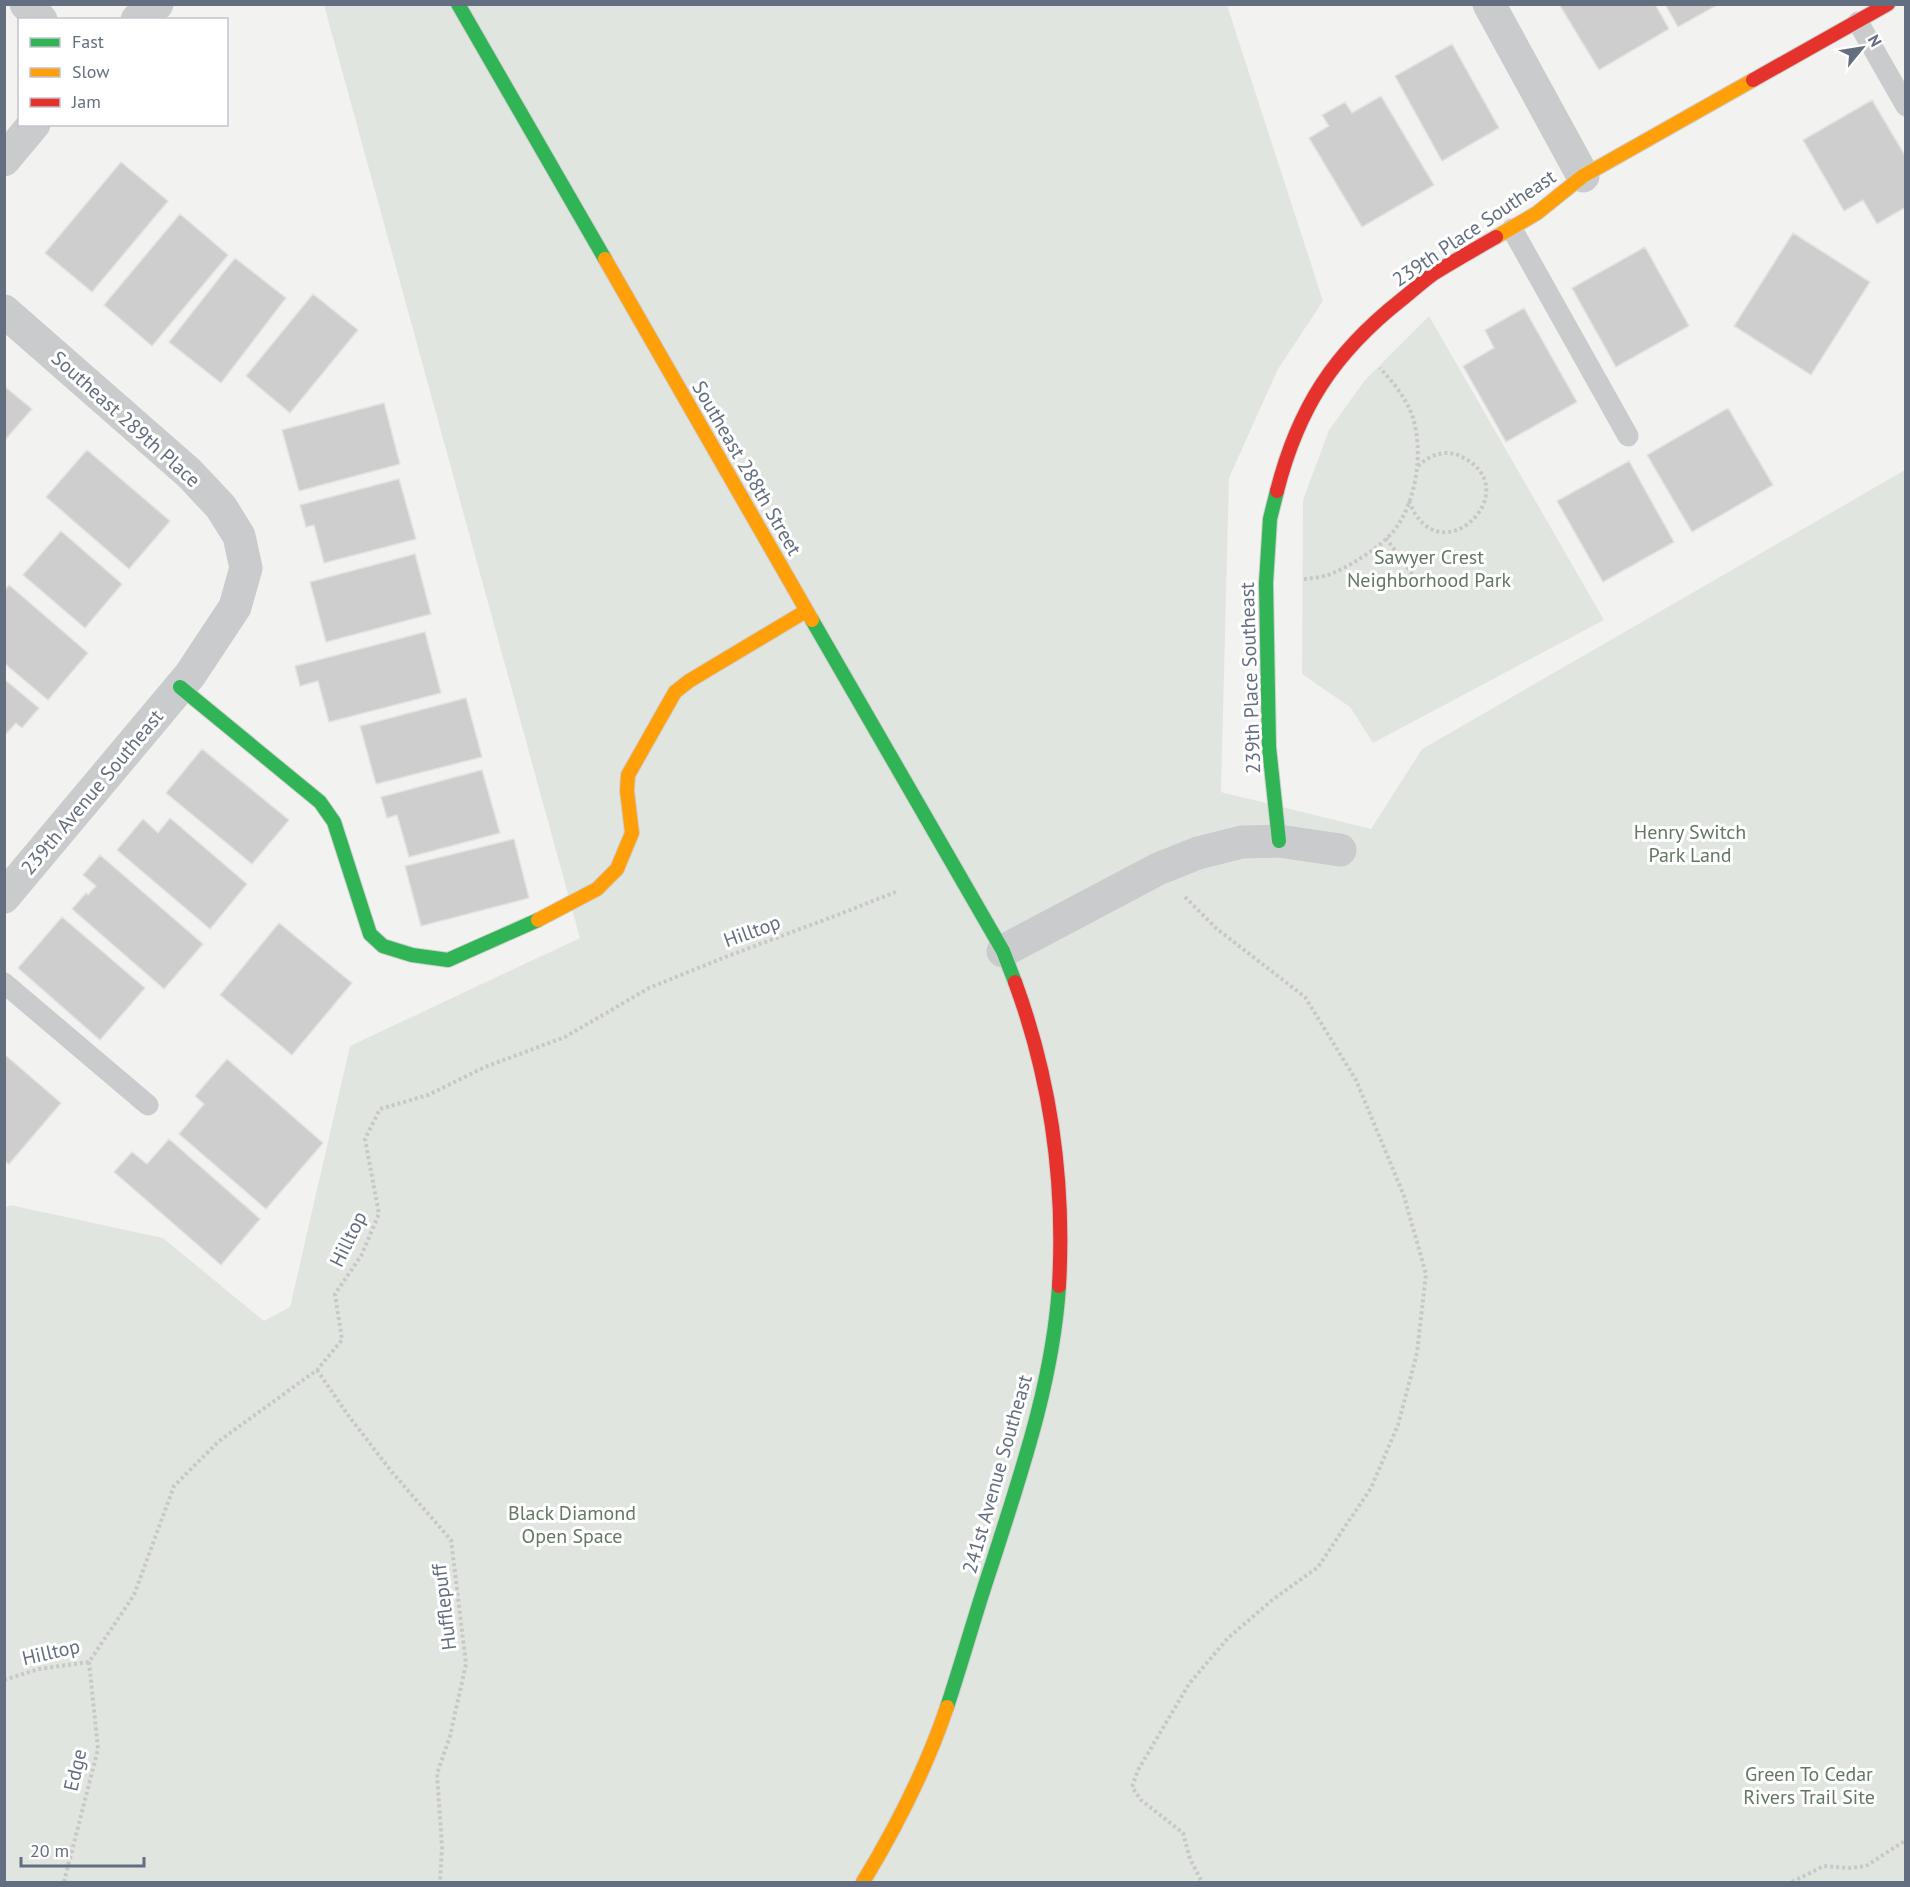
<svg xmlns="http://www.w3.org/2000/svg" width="1910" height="1887" font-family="'PT Sans',sans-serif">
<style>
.green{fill:#e1e5df}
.building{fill:#cdcecd;stroke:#e2e2e0;stroke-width:1.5}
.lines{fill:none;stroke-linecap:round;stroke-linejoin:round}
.fast-casing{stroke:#cecfcf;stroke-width:16}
.slow-casing{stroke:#cecfcf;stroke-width:16}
.jam-casing{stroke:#cecfcf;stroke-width:16}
.path{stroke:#c8c8c9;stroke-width:4;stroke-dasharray:3 3;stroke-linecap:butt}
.lane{stroke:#cacbcc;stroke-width:21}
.street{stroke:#cacbcc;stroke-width:33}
.fast{stroke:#30b455;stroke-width:14}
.slow{stroke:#ff9f0a;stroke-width:14}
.jam{stroke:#e5322d;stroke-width:14}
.labels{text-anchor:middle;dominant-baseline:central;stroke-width:6;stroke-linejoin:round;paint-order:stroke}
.street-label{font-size:20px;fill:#636f80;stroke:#fff}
.park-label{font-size:20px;fill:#637762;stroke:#fff}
</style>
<rect width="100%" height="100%" fill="#f2f3f0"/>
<!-- green -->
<path class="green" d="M 324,5 L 1227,5 L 1323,301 L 1278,369 L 1229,478 L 1221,792 L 1371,829 L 1422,749 L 1905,470 L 1905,1882 L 5,1882 L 4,1209 L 10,1205 L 163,1238 L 264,1321 L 290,1307 L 350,1046 L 580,938 Z
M 1429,316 L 1604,620 L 1373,743 L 1350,707 L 1302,674 L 1303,500 L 1329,430 L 1365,380 Z"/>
<!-- building -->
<path class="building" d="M 1559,4 L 1655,4 L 1669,29 L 1599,70 Z
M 1665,4 L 1719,4 L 1678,27 Z
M 1452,44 L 1499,128 L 1442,161 L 1395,76 Z
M 1381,96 L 1434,185 L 1362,227 L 1309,138 L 1329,126 L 1322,115 L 1345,102 L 1352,113 Z
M 1872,100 L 1906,157 L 1906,207 L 1877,224 L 1863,200 L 1844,211 L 1803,140 Z
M 121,162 L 168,201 L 92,292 L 45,253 Z
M 180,214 L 228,255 L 152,346 L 104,305 Z
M 1793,233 L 1870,282 L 1811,375 L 1734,326 Z
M 1645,247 L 1689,326 L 1616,367 L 1572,288 Z
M 235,258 L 286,298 L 221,383 L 169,342 Z
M 313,294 L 358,330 L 290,413 L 246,376 Z
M 1524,308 L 1577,402 L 1506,442 L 1463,366 L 1494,348 L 1485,330 Z
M 4,386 L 32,409 L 4,441 Z
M 384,403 L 400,464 L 299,491 L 282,430 Z
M 1728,408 L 1773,485 L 1692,532 L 1647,455 Z
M 87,450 L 170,521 L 129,569 L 46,497 Z
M 1629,461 L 1674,542 L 1603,582 L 1557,501 Z
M 399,479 L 416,539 L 324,563 L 314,525 L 306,527 L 300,505 Z
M 61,531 L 122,584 L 85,628 L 23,575 Z
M 415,554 L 431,614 L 326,642 L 310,582 Z
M 9,585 L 88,653 L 48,700 L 4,663 L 4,591 Z
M 425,632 L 441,693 L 329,722 L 318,681 L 300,686 L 295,666 Z
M 4,679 L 39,708 L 22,728 L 16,723 L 4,736 Z
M 466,698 L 482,757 L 376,784 L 360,726 Z
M 202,749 L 289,820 L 252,864 L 166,793 Z
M 482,770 L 500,833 L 409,857 L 397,815 L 387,818 L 381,797 Z
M 170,818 L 247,884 L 210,929 L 117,850 L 143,819 L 158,833 Z
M 514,839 L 529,898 L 421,926 L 405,866 Z
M 100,855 L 203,944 L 164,989 L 72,909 L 86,893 L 88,895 L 96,886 L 83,875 Z
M 62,917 L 145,988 L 100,1040 L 18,968 Z
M 279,923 L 352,983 L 292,1055 L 220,995 Z
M 4,1054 L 61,1103 L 9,1164 L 4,1161 Z
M 227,1059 L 323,1143 L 266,1209 L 179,1134 L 204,1104 L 195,1096 Z
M 169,1139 L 260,1219 L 221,1265 L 114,1172 L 132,1152 L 147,1164 Z"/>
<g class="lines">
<defs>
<path id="fast" d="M 458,4 L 605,259
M 1277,491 L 1270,519 L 1266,583 L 1269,747 L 1279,841
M 812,620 L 1003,951 L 1015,982
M 180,687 L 320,802 L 334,822 L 370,934 L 383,946 L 412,955 L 448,960 L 538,920
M 947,1707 C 963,1659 976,1611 992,1564 C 1021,1473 1053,1381 1059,1286"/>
<path id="slow" d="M 1496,237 L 1537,213 L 1583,176 L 1753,80
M 605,259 L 812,620
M 538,920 L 597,889 L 617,869 L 632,833 L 627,791 L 628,775 L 675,692 L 689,681 L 806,611
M 863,1882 C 897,1826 926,1769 947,1707"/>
<path id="jam" d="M 1753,80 L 1888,4
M 1277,491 C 1298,408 1334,353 1401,300 C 1412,291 1422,282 1433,274 C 1454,261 1475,249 1496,237
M 1015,982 C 1051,1080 1065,1181 1059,1286"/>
</defs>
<!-- fast casing -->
<use href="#fast" class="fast-casing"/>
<!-- slow casing -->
<use href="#slow" class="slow-casing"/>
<!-- jam casing -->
<use href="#jam" class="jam-casing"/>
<!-- path -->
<path class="path" d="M 1409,501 C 1439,580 1531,488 1460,456 C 1446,449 1429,455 1418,466
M 1386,538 L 1417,581
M 1304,579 C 1314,578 1326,577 1335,572 C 1354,564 1387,543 1398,525 C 1417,496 1423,451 1413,418 C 1407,399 1393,382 1380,368
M 1185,897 L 1217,929 L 1305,997 L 1356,1080 L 1404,1196 L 1426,1274 L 1417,1353 L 1398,1425 L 1371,1488 L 1318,1567 L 1271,1601 L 1228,1638 L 1189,1684 L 1138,1770 L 1132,1787 L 1141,1800 L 1183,1833 L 1190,1859 L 1202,1882
M 317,1370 L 348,1415 L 391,1471 L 451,1540 L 466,1664 L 450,1736 L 437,1774 L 442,1847 L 440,1882
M 4,1680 L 39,1669 L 89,1662 L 134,1595 L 174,1486 L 219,1441 L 317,1370 L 342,1340 L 335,1294 L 361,1256 L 379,1214 L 365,1139 L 380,1109 L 428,1095 L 485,1067 L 565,1037 L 649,988 L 728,956 L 840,914 L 898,891
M 64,1882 L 98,1749 L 89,1662
M 1792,1882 L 1824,1866 L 1850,1868 L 1866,1866 L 1906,1840"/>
<!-- lane -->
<path class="lane" d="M 1858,22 L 1906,106
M 1512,229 L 1628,436
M 4,983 L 148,1105"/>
<!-- street -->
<path class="street" d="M 26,4 L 41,20
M 1489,4 L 1583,176
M 137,20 L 157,4
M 4,160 L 34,124
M 4,311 L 189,473 L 221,507 L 239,536 L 246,568 L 235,607 L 190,675 L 4,897
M 1003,951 L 1158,869 L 1198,853 L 1242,842 L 1279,841 L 1340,850"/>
<!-- fast -->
<use href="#fast" class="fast"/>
<!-- slow -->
<use href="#slow" class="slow"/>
<!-- jam -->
<use href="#jam" class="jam"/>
</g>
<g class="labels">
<!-- street labels -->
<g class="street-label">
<text transform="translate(1474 228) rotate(-34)">239th Place Southeast</text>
<text transform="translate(126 419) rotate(42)">Southeast 289th Place</text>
<text transform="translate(747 468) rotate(60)">Southeast 288th Street</text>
<text transform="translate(1250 678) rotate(-92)">239th Place Southeast</text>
<text transform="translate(92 792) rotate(-50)">239th Avenue Southeast</text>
<text transform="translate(752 931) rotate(-20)">Hilltop</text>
<text transform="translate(348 1239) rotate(-64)">Hilltop</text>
<text transform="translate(997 1474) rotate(-74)">241st Avenue Southeast</text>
<text transform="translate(444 1607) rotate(-97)">Hufflepuff</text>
<text transform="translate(51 1652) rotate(-13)">Hilltop</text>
<text transform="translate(75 1770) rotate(-77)">Edge</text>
</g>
<!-- park labels -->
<g class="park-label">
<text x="1429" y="557">Sawyer Crest<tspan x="1429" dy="23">Neighborhood Park</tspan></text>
<text x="1690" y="832">Henry Switch<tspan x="1690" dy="23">Park Land</tspan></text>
<text x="572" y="1513">Black Diamond<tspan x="572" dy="23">Open Space</tspan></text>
<text x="1809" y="1774">Green To Cedar<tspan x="1809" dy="23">Rivers Trail Site</tspan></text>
</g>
</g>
<!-- border -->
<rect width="1910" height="1887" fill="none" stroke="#636f80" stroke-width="12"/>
<!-- legend -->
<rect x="18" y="18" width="210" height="108" fill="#ffffff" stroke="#c1c5cc" stroke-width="1.5"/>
<rect x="30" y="38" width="30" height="9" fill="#30b455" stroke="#c1c5cc" stroke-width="1.5"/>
<text x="72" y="48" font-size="18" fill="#636f80">Fast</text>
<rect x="30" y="68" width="30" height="9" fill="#ff9f0a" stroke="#c1c5cc" stroke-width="1.5"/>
<text x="72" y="78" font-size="18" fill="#636f80">Slow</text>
<rect x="30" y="98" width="30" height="9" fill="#e5322d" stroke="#c1c5cc" stroke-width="1.5"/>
<text x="72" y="108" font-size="18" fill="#636f80">Jam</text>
<!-- north arrow -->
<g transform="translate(1862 48) rotate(60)" stroke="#ffffff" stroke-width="4.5" paint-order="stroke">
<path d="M0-4.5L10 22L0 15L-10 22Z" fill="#636f80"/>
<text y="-9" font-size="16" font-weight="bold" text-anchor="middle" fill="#636f80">N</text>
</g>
<!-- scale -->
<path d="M21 1857v9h123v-9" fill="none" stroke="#636f80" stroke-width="3"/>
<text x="30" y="1857" font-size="18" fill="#636f80" stroke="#ffffff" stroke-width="4.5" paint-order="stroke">20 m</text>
</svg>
